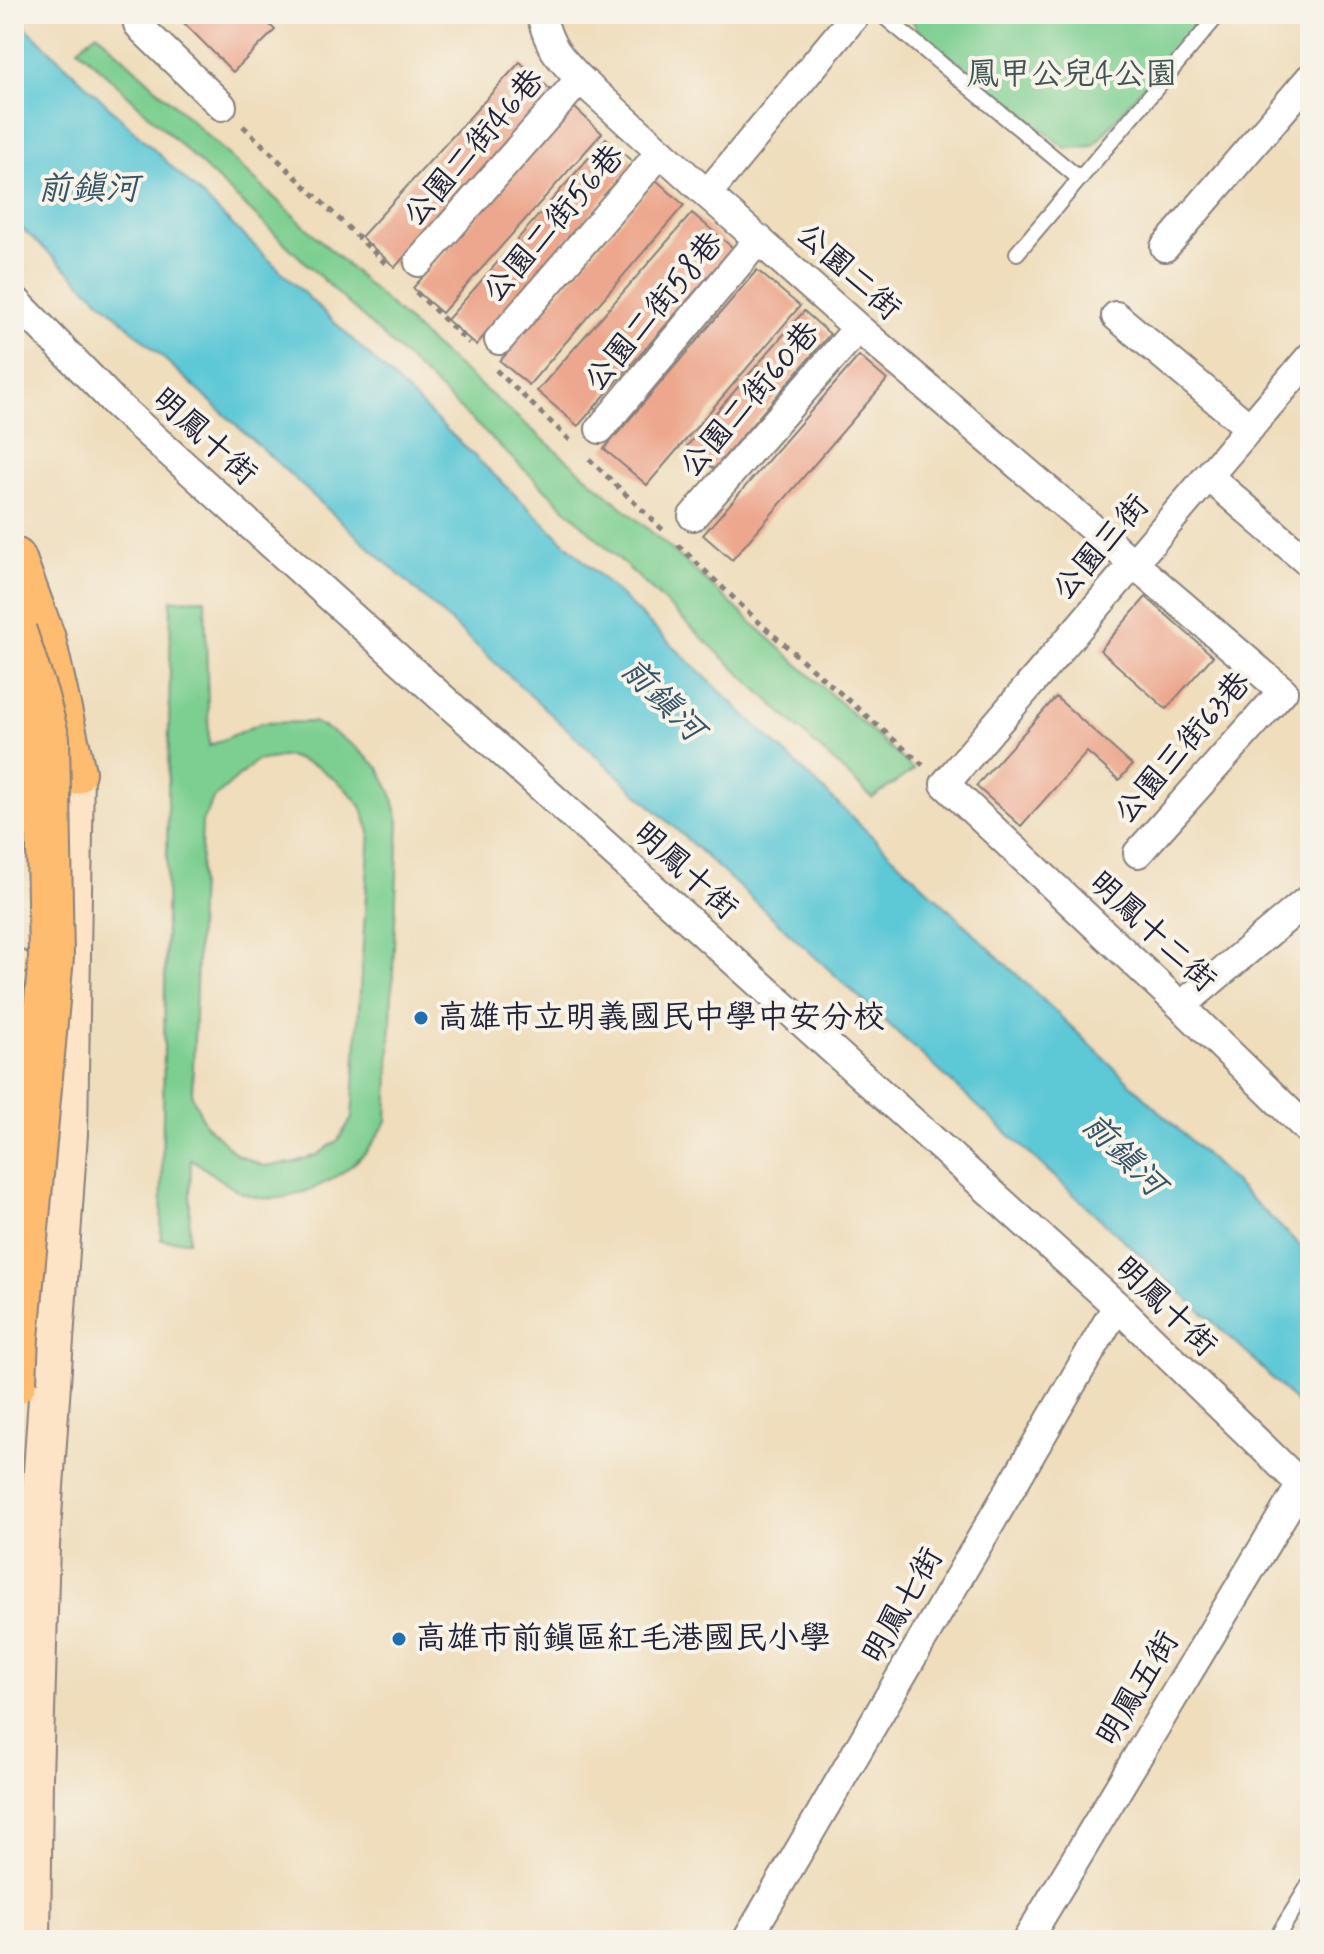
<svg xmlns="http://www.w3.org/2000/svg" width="1324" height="1954" font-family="Mynerve,'LXGW WenKai TC',sans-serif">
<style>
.green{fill:#7dcf91;stroke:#507866;stroke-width:2;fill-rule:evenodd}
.water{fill:#5dc8d6;stroke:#407588;stroke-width:2}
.building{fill:#eda78e}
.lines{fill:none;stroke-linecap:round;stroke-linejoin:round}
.lane-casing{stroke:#88807c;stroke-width:18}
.street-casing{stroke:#88807c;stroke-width:32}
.secondary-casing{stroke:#88807c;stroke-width:44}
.highway-casing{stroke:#88807c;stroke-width:48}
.path{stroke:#88807c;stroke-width:5;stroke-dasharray:6 6;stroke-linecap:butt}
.lane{stroke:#fff;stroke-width:14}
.street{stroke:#fff;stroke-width:28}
.secondary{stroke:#fee4c6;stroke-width:40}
.highway{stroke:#fdbc70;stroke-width:44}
.highway-bridge-casing{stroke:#88807c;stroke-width:48;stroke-linecap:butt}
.highway-bridge{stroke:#fdbc70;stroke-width:44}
.poi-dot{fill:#1f6fb2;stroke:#f7f3e8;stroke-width:3}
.labels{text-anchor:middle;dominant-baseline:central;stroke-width:8;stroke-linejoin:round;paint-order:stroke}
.park-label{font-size:32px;fill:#3d5655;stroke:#f7f3e8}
.street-label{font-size:32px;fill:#22223b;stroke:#f7f3e8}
.poi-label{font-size:32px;fill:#22223b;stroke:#f7f3e8;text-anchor:start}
.water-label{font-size:34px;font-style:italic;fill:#34546a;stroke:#f7f3e8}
</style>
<rect width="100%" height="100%" fill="#f7f3e8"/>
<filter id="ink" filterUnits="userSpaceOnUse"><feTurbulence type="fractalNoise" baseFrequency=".0125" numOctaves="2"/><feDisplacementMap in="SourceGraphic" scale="16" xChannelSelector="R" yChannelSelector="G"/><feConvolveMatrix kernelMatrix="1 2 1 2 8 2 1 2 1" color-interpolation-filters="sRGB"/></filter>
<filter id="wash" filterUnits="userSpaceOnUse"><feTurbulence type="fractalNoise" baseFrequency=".006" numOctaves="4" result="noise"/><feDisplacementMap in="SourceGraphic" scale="32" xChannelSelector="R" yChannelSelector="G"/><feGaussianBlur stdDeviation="1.8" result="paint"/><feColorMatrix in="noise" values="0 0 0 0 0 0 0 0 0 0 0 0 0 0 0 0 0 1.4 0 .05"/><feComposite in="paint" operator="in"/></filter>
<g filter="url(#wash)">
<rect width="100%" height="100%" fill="#efddbc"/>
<!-- green -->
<path class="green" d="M 910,14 L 1205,14 L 1093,146 L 1065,148 L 917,30 Z
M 97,33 L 433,345 L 670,548 L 914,770 L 872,798 L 78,48 Z
M 205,599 L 209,746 L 261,723 L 314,722 L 331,731 L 354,746 L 379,768 L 391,792 L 399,821 L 387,1121 C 380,1132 374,1143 366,1152 C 341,1179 292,1205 255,1197 C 233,1193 209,1170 191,1159 L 189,1241 L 161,1240 L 171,600 ZM 288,756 L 318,767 L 342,785 L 361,806 L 370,832 L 352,1118 L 338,1140 L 317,1155 L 292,1163 L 263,1166 L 236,1154 L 205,1124 L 192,1096 L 202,822 L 213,799 L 256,761 Z"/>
<!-- water -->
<path class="water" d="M 14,16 L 1310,1255 L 1310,1417 L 1252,1358 L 14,221 Z"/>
<g id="blocks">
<!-- building -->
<path class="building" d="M 175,14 L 259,14 L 275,30 L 233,72 Z
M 520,62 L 554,93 L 395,267 L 361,237 Z
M 574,107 L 602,133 L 442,313 L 413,288 Z
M 606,138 L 634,163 L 476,345 L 447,320 Z
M 656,180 L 684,205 L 529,385 L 500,361 Z
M 692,213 L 733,248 L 578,426 L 537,391 Z
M 757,270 L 800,306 L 647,485 L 604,449 Z
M 804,311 L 830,334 L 714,469 L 687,446 Z
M 859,356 L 887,380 L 732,560 L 703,535 Z
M 1146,597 L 1213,656 L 1166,709 L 1100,650 Z
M 1056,697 L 1132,765 L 1119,780 L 1087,752 L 1021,826 L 976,786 Z"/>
</g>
</g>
<g filter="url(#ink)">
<use href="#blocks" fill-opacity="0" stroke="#88807c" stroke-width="2"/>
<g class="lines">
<defs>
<path id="lane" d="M 881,14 L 1080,179
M 1017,253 L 1219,14
M 1275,1940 L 1310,1883"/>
<path id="street" d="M 136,14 L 138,24 L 144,31 L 222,106
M 541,14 C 549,47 557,55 580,79 L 707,194 L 858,328 L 1283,691 L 1138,853
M 707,194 L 856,14
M 1165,247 L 1310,78
M 419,262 L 580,79
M 14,299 L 116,404 L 1117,1306 L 1310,1493
M 1116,316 L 1250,428
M 499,340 L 661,152
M 1310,357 L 945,784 L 1181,1006 L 1310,1132
M 600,429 L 759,239
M 1208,476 L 1310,564
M 693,516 L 858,328
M 1181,1006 L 1310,898
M 747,1940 L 1117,1306
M 1027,1940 L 1301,1485 L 1310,1476"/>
<path id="secondary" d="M 14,969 L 24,1034 L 25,1081
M 30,1940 L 32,1778 L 39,1545 L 67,1133 L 73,772"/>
<path id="highway" d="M 14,560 L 43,639 L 73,772"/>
</defs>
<!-- lane casing -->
<use href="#lane" class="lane-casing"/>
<!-- street casing -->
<use href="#street" class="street-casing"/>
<!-- secondary casing -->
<use href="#secondary" class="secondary-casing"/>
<!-- highway casing -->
<use href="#highway" class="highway-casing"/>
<!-- path -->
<path class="path" d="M 243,126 L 388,266
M 416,292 L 469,343
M 496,370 L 573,443
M 589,459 L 665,532
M 678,545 L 763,626 L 923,765"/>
<!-- lane -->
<use href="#lane" class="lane"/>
<!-- street -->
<use href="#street" class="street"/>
<!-- secondary -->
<use href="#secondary" class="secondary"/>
<!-- highway -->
<use href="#highway" class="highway"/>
<defs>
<path id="highway-bridge" d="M 14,632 L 36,697 L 47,739 L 51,957 L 16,1337 L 14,1382
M 14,738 L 18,774 L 19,815"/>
</defs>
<!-- highway-bridge casing -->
<use href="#highway-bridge" class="highway-bridge-casing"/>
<!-- highway-bridge -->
<use href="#highway-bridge" class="highway-bridge"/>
</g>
</g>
<!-- markers -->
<g class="poi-dot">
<circle cx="421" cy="1018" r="8"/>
<circle cx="399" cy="1639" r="8"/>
</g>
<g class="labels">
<!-- park labels -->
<g class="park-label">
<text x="1072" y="75">鳳甲公兒4公園</text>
</g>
<!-- street labels -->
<g class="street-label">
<text transform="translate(474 148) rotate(-49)">公園二街46巷</text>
<text transform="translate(554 224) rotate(-49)">公園二街56巷</text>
<text transform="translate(848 272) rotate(42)">公園二街</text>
<text transform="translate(654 312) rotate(-50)">公園二街58巷</text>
<text transform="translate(750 400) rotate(-49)">公園二街60巷</text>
<text transform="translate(204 437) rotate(42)">明鳳十街</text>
<text transform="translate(1101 548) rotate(-49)">公園三街</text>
<text transform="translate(1183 748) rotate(-49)">公園三街63巷</text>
<text transform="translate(685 871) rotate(42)">明鳳十街</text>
<text transform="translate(1152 932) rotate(43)">明鳳十二街</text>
<text transform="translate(1165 1307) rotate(44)">明鳳十街</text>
<text transform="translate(903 1606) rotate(-60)">明鳳七街</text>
<text transform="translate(1138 1689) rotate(-59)">明鳳五街</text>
</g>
<!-- poi labels -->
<g class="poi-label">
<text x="437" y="1018">高雄市立明義國民中學中安分校</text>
<text x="415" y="1639">高雄市前鎮區紅毛港國民小學</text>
</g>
<!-- water labels -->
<g class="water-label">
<text x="88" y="189">前鎮河</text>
<text transform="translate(662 700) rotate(45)">前鎮河</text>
<text transform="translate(1123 1155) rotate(45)">前鎮河</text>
</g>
</g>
<!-- margin -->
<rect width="1324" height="1954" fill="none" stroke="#f7f3e8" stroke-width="48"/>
</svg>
